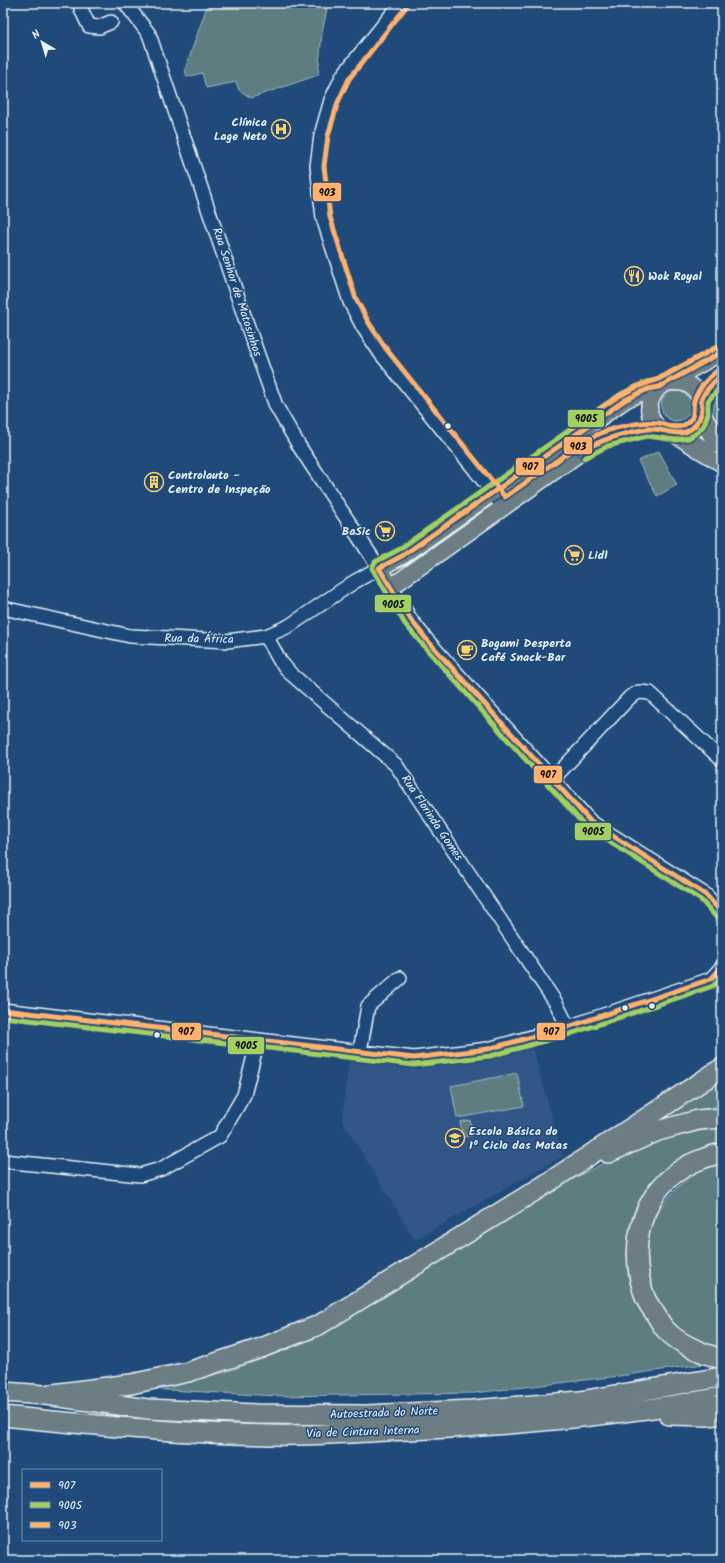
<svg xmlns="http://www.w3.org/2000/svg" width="725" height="1563" font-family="Kalam,sans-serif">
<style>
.built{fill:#305788}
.grass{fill:#5d7d81;stroke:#a2b7bc}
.park{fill:url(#park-dots);stroke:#a2b7bc}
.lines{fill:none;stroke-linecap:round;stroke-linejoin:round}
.minor-casing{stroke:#e8f1f8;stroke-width:16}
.major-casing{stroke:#e8f1f8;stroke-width:19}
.highway-casing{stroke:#e8f1f8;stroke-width:22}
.minor{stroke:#1f4a7a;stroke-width:13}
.major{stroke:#6c7e84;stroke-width:16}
.highway{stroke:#6c7e84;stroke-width:19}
.bus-1-casing{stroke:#1f4a7a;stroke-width:8}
.bus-2-casing{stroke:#1f4a7a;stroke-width:8}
.bus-3-casing{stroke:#1f4a7a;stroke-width:8}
.bus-1{stroke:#ffb26d;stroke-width:5}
.bus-2{stroke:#a4cf63;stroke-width:5}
.bus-3{stroke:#ffb26d;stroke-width:5}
.bus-dot{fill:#e8f1f8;stroke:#1f4a7a;stroke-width:1.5}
.labels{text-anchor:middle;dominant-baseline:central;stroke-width:3;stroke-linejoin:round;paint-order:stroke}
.poi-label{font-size:12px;font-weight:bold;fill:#e8f1f8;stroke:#1f4a7a;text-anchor:start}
.street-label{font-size:12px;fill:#e8f1f8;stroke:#1f4a7a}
.line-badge{stroke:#1f4a7a;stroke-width:1.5}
.pale-badge-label{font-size:11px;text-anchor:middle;font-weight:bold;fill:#111}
</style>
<defs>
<pattern id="park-dots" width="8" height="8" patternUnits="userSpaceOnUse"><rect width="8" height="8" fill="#5d7d81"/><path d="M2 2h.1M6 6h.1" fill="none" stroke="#536568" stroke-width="1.8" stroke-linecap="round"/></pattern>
</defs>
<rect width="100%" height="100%" fill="#1f4a7a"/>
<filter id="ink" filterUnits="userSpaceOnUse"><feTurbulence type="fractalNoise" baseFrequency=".025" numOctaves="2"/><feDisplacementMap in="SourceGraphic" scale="8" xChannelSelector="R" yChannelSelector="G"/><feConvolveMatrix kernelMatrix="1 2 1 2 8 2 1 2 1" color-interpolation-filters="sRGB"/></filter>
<g filter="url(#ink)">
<!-- built -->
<path class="built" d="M 532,1046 L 563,1156 L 415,1240 L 342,1120 L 349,1060 L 403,1064 L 439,1065 L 470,1062 Z"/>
<!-- grass -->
<path class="grass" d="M 208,3 L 328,3 L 322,33 L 318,75 L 251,98 L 239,90 L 236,82 L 206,88 L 202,73 L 187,77 L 185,70 Z
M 722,387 L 722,434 L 712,418 L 714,404 Z
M661 406a15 15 0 1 1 30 0a15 15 0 1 1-30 0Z
M 659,451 L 677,485 L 657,496 L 638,461 Z
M 517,1073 L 524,1106 L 457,1118 L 451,1086 Z
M 722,1081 L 722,1106 C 690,1110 661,1120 632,1135 Z
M 722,1126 L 722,1147 L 700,1152 L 630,1233 L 627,1252 L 628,1275 L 635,1298 L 650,1325 L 665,1342 L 682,1355 L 704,1364 L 619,1376 L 474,1393 L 277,1396 L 149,1389 L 226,1372 L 291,1348 L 350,1317 L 522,1209 L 573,1179 L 611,1159 L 658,1141 Z
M 722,1163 L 722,1347 C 710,1344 698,1342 687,1336 C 676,1329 668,1317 661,1307 C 648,1287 642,1258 648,1234 C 653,1211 679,1182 699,1171 C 706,1168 715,1166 722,1163 Z"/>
<!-- park -->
<path class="park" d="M 470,1120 L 473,1135 L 463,1137 L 460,1122 Z"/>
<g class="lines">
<defs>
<path id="minor" d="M 81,3 L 81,9 L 89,26 L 99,27 L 111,22
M 401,3 L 343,75 L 331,100 L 321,135 L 317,166 L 323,218 L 350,302 L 363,327 L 381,354 L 476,471 L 503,507
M 391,587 L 411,620 L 427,640 L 591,822 L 706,895 L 722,913
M 3,608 L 130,636 L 227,641 L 266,636 L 289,626 L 354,582 L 379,568 L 299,446 L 276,406 L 248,327 L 149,34 L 125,3
M 266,636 L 280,661 L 290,673 L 396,765 L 556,1003 L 568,1027
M 553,779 L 630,697 L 639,692 L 650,693 L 722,760
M 3,1010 L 414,1058 L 488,1049 L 568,1027 L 711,979 L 722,967
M 360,1051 L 368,1006 L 400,978
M 3,1161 L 140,1175 L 161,1169 L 220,1136 L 244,1095 L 258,1040"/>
<path id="major" d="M 668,382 C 675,382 683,381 689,385 C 705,395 706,418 691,429 C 677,439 665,430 650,429 C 645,429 640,431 635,432 C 613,436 601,440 581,452 L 391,587 L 379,568 L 402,556 L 625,400 L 648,389 L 659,387 L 722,352
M 659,387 C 645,403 646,418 662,431
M 701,401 L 716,380 L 722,375"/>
<path id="highway" d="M 701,415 L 717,442 L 722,446
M 677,434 L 722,462
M 608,1153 L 658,1131 L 698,1120 L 722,1118
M 722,1153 C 715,1154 708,1157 702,1159 C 644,1180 625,1242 645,1297 C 647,1303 652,1309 656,1315 C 659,1320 662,1326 666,1330 C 677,1343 706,1355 722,1359
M 3,1392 L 45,1395 L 148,1409 L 256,1414 L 365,1415 L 473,1410 L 580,1401 L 722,1377
M 45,1395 L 131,1384 L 188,1372 L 261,1348 L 319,1325 L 546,1184 L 722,1068
M 669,1415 L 708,1416 L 722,1414
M 3,1416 C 92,1425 181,1434 271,1435 C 309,1436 348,1433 387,1431 C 499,1427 611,1417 722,1397"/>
</defs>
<!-- minor casing -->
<use href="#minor" class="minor-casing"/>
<!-- major casing -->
<use href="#major" class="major-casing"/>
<!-- highway casing -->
<use href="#highway" class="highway-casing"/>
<!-- minor -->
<use href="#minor" class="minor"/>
<!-- major -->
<use href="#major" class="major"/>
<!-- highway -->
<use href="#highway" class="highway"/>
<defs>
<path id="bus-1" d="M 722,352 L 659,387 L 648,389 L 625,400 L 402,556 L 379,568 L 411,620 L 427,640 L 591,822 L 706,895 L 722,913
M 580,452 C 600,440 623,433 647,429 C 662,427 677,439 691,429 C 698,424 702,415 702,407 C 702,404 700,402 702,398 C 706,389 715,381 722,375
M 3,1010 L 414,1058 L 488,1049 L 568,1027 L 711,979 L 722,967"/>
<path id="bus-2" d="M 584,458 L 608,446 L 647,436 L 676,440 L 689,438 L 698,432 L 704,425 L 708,414 L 708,401 L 722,385
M 717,918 L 701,900 L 586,827 L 422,644 L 405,624 L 372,568 L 375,562 L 398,550 L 621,394 L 646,382 L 657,380 L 719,346
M 3,1017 L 414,1065 L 490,1056 L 570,1034 L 713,986 L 722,977"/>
<path id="bus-3" d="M 406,7 L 349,79 L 338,102 L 328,136 L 324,166 L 330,217 L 356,299 L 369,323 L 387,350 L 481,467 L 505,497 C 521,486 538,474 555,462 C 574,448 592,434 616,428 C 631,424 649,420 664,424 C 670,426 678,429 684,425 C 699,416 690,409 695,398 C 699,388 709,377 718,370
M 572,428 C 599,409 624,389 656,380 L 719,346"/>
</defs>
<!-- bus-1 casing -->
<use href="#bus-1" class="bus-1-casing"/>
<!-- bus-2 casing -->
<use href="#bus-2" class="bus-2-casing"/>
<!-- bus-3 casing -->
<use href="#bus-3" class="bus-3-casing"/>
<!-- bus-1 -->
<use href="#bus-1" class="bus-1"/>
<!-- bus-2 -->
<use href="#bus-2" class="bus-2"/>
<!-- bus-3 -->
<use href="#bus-3" class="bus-3"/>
</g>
</g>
<!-- icons -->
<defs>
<symbol id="hospital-ring" viewBox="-11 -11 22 22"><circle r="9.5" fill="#1f4a7a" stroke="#ffd166" stroke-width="1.5"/><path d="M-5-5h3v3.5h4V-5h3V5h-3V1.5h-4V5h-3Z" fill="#ffd166"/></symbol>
<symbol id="restaurant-ring" viewBox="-11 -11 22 22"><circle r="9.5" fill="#1f4a7a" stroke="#ffd166" stroke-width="1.5"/><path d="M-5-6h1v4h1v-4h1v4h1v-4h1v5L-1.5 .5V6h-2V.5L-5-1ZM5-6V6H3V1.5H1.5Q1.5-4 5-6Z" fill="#ffd166"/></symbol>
<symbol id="building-ring" viewBox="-11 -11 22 22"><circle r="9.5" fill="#1f4a7a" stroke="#ffd166" stroke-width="1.5"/><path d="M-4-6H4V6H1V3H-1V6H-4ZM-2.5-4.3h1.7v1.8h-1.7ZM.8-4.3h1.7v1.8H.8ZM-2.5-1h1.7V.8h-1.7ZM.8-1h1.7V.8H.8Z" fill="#ffd166"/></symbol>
<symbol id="supermarket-ring" viewBox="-11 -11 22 22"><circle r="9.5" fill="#1f4a7a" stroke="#ffd166" stroke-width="1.5"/><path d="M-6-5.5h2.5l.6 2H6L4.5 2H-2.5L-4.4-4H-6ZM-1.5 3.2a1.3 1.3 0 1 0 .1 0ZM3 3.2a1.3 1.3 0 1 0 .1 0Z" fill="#ffd166"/></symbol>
<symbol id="cafe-ring" viewBox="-11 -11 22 22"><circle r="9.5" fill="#1f4a7a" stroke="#ffd166" stroke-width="1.5"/><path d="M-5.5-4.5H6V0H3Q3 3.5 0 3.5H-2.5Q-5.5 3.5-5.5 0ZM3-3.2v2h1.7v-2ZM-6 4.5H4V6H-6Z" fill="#ffd166"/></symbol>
<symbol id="school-ring" viewBox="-11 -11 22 22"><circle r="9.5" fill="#1f4a7a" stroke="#ffd166" stroke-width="1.5"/><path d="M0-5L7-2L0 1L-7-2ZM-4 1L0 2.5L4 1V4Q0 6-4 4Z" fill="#ffd166"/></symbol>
</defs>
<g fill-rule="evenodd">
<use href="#hospital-ring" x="270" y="118" width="22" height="22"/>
<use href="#restaurant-ring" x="623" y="265" width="22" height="22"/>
<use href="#building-ring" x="143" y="471" width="22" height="22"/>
<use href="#supermarket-ring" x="374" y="520" width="22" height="22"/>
<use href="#supermarket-ring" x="563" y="544" width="22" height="22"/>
<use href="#cafe-ring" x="456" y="639" width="22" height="22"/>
<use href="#school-ring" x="444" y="1127" width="22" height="22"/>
</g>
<!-- markers -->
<g class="bus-dot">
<circle cx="448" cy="426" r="3.5"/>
<circle cx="652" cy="1006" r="3.5"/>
<circle cx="625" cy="1008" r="3.5"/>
<circle cx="157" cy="1035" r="3.5"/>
</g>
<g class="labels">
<!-- poi labels -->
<g class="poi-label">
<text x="267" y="122" text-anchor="end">Clínica<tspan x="267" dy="14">Lage Neto</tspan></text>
<text x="648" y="276">Wok Royal</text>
<text x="168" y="475">Controlauto -<tspan x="168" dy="14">Centro de Inspeção</tspan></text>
<text x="371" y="531" text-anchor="end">BaSic</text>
<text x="588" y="555">Lidl</text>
<text x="481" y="643">Bogami Desperta<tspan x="481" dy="14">Café Snack-Bar</tspan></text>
<text x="469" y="1131">Escola Básica do<tspan x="469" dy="14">1º Ciclo das Matas</tspan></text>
</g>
<!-- street labels -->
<g class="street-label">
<text transform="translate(237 292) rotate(72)">Rua Senhor de Matosinhos</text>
<text transform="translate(199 639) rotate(1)">Rua da África</text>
<text transform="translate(432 818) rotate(56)">Rua Florinda Gomes</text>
<text transform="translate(384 1413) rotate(-2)">Autoestrada do Norte</text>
<text transform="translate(363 1432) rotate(-2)">Via de Cintura Interna</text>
</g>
</g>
<g class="line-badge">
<rect x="312" y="182" width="30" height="20" rx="4" fill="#ffb26d"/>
<rect x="567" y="409" width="38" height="19" rx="4" fill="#a4cf63"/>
<rect x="563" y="436" width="30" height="19" rx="4" fill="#ffb26d"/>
<rect x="515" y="457" width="30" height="19" rx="4" fill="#ffb26d"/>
<rect x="374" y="594" width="38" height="19" rx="4" fill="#a4cf63"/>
<rect x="533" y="765" width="30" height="19" rx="4" fill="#ffb26d"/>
<rect x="574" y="822" width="38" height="19" rx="4" fill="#a4cf63"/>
<rect x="171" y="1022" width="31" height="19" rx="4" fill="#ffb26d"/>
<rect x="536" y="1022" width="30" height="19" rx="4" fill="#ffb26d"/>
<rect x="227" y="1036" width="38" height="19" rx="4" fill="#a4cf63"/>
</g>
<g class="pale-badge-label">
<text x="327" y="196">903</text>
<text x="586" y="422">9005</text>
<text x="578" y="450">903</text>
<text x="530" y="470">907</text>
<text x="393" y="608">9005</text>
<text x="548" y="778">907</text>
<text x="593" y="835">9005</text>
<text x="186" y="1035">907</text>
<text x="551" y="1035">907</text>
<text x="246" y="1049">9005</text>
</g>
<!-- margin -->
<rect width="725" height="1563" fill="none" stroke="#1f4a7a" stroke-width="16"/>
<rect x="8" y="8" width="709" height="1547" fill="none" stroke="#e8f1f8" stroke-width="1.5" filter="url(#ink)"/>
<!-- legend -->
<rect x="22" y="1469" width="140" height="72" fill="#1f4a7a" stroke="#6f8dac"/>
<rect x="30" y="1482" width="20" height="6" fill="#ffb26d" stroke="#6f8dac"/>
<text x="58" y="1489" font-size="12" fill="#e8f1f8">907</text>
<rect x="30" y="1502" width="20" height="6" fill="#a4cf63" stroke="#6f8dac"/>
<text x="58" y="1509" font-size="12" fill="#e8f1f8">9005</text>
<rect x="30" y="1522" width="20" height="6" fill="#ffb26d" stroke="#6f8dac"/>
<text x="58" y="1529" font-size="12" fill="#e8f1f8">903</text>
<!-- north arrow -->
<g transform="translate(42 42) rotate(322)" stroke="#1f4a7a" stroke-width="3" paint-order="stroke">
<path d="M0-3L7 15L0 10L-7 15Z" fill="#e8f1f8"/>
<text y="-6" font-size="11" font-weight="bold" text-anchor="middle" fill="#e8f1f8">N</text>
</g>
</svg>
